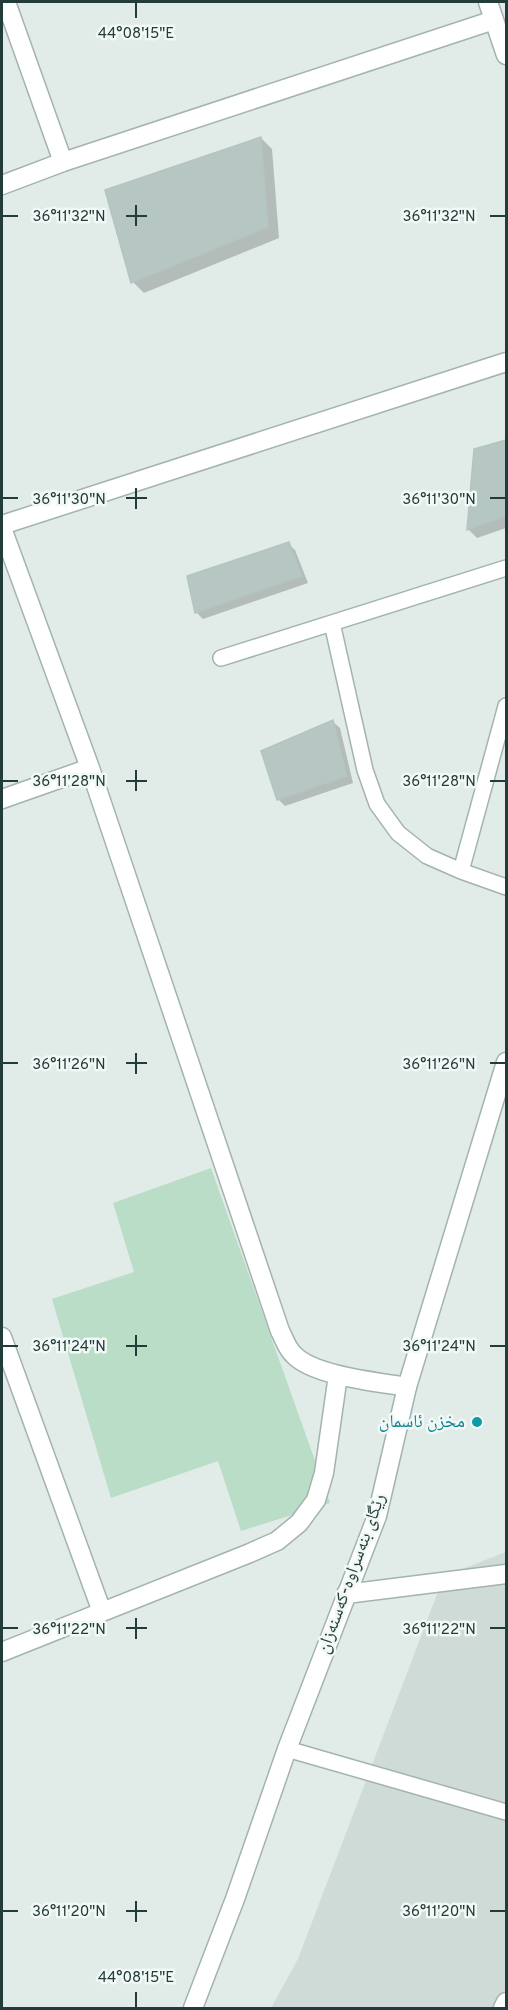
<svg xmlns="http://www.w3.org/2000/svg" width="508" height="2010" font-family="Overpass,'Noto Naskh Arabic',sans-serif">
<style>
.built{fill:#cfdbd7}
.green{fill:#baddc8}
.shadow{fill:#0003}
.building{fill:#b6c6c2;stroke:#b3c5c0;stroke-width:1.5}
.lines{fill:none;stroke-linecap:round;stroke-linejoin:round}
.service-casing{stroke:#a4b3b0;stroke-width:18}
.minor-casing{stroke:#a4b3b0;stroke-width:21}
.tertiary-casing{stroke:#a4b3b0;stroke-width:21}
.service{stroke:#fff;stroke-width:15}
.minor{stroke:#fff;stroke-width:18}
.tertiary{stroke:#fff;stroke-width:18}
.ticks{fill:none;stroke:#213c39;stroke-width:2}
.culture-dot{fill:#0f9aa8;stroke:#f1f8f6;stroke-width:2}
.labels{text-anchor:middle;dominant-baseline:central;stroke-width:5;stroke-linejoin:round;paint-order:stroke}
.culture-label{font-size:18px;fill:#0d838f;stroke:#f1f8f6;text-anchor:end}
.street-label{font-size:18px;fill:#213c39;stroke:#f1f8f6}
.ticks-label{font-size:15px;text-anchor:middle;fill:#213c39;stroke:#f1f8f6;stroke-width:5;stroke-linejoin:round;paint-order:stroke}
</style>
<rect width="100%" height="100%" fill="#e1ebe8"/>
<!-- built -->
<path class="built" d="M 506,1552 L 506,2008 L 271,2008 L 298,1959 L 444,1576 Z"/>
<!-- green -->
<path class="green" d="M 211,1168 L 330,1503 L 241,1531 L 218,1461 L 111,1498 L 52,1299 L 134,1272 L 113,1203 Z"/>
<!-- shadow -->
<path class="shadow" d="M 261,138 L 272,149 L 279,238 L 144,293 L 133,282 Z
M 506,442 L 506,528 L 477,538 L 468,529 L 475,450 Z
M 288,544 L 295,550 L 308,583 L 203,619 L 196,612 Z
M 333,722 L 340,728 L 353,783 L 285,806 L 278,799 Z"/>
<!-- building -->
<path class="building" d="M 261,137 L 268,227 L 131,283 L 105,190 Z
M 506,440 L 506,516 L 467,530 L 474,449 Z
M 289,542 L 302,576 L 195,613 L 187,576 Z
M 333,720 L 347,776 L 277,800 L 261,751 Z"/>
<g class="lines">
<defs>
<path id="service" d="M 332,623 L 365,770 L 377,804 L 398,833 L 427,856 L 461,871 L 506,887
M 221,658 L 506,568
M 461,871 L 506,706
M 287,1749 L 506,1812"/>
<path id="minor" d="M 6,2 L 63,162
M 2,185 L 63,162 L 494,20
M 2,525 L 506,362
M 2,528 L 90,768 L 280,1331 C 284,1338 287,1349 294,1355 C 314,1376 378,1382 407,1387
M 2,799 L 90,768
M 2,1337 L 102,1612
M 346,1594 L 506,1574
M 2,1652 L 250,1553 L 277,1541 L 299,1523 L 316,1500 L 324,1473 L 338,1375
M 503,2008 L 506,2002"/>
<path id="tertiary" d="M 488,2 L 506,55
M 193,2008 L 235,1899 L 287,1749 L 377,1516 L 407,1387 L 506,1062"/>
</defs>
<!-- service casing -->
<use href="#service" class="service-casing"/>
<!-- minor casing -->
<use href="#minor" class="minor-casing"/>
<!-- tertiary casing -->
<use href="#tertiary" class="tertiary-casing"/>
<!-- service -->
<use href="#service" class="service"/>
<!-- minor -->
<use href="#minor" class="minor"/>
<!-- tertiary -->
<use href="#tertiary" class="tertiary"/>
</g>
<!-- ticks -->
<path class="ticks" d="M 136,3 L 136,18M 136,205 L 136,226M 3,216 L 18,216M 126,216 L 147,216M 490,216 L 505,216M 136,488 L 136,509M 3,498 L 18,498M 126,498 L 147,498M 490,498 L 505,498M 136,770 L 136,791M 3,781 L 18,781M 126,781 L 147,781M 490,781 L 505,781M 136,1053 L 136,1074M 3,1063 L 18,1063M 126,1063 L 147,1063M 490,1063 L 505,1063M 136,1335 L 136,1356M 3,1346 L 18,1346M 126,1346 L 147,1346M 490,1346 L 505,1346M 136,1618 L 136,1639M 3,1628 L 18,1628M 126,1628 L 147,1628M 490,1628 L 505,1628M 136,1901 L 136,1922M 3,1911 L 18,1911M 126,1911 L 147,1911M 490,1911 L 505,1911M 136,1992 L 136,2007"/>
<!-- markers -->
<circle class="culture-dot" cx="477" cy="1422" r="6"/>
<g class="labels">
<!-- culture labels -->
<g class="culture-label">
<text x="465" y="1422">مخزن ئاسمان</text>
</g>
<!-- street labels -->
<g class="street-label">
<text transform="translate(352 1574) rotate(-70)">رێگای بنەسراوە-کەسنەزان</text>
</g>
</g>
<g class="ticks-label">
<text x="136" y="38">44°08'15"E</text>
<text x="69" y="221">36°11'32"N</text>
<text x="439" y="221">36°11'32"N</text>
<text x="69" y="504">36°11'30"N</text>
<text x="439" y="504">36°11'30"N</text>
<text x="69" y="786">36°11'28"N</text>
<text x="439" y="786">36°11'28"N</text>
<text x="69" y="1069">36°11'26"N</text>
<text x="439" y="1069">36°11'26"N</text>
<text x="69" y="1351">36°11'24"N</text>
<text x="439" y="1351">36°11'24"N</text>
<text x="69" y="1634">36°11'22"N</text>
<text x="439" y="1634">36°11'22"N</text>
<text x="69" y="1916">36°11'20"N</text>
<text x="439" y="1916">36°11'20"N</text>
<text x="136" y="1982">44°08'15"E</text>
</g>
<!-- border -->
<rect width="508" height="2010" fill="none" stroke="#213c39" stroke-width="6"/>
</svg>
